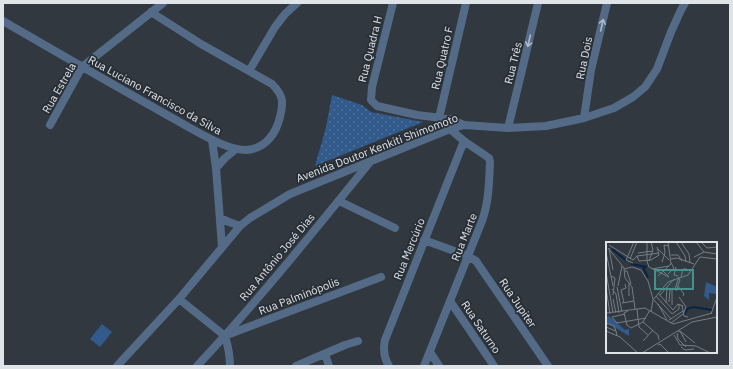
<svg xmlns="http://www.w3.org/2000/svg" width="733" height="369" font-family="'IBM Plex Sans',sans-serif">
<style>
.green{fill:#325b8c}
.park{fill:url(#park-dots)}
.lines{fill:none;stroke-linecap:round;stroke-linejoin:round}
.street{stroke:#546b87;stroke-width:8}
.oneway{stroke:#aebac7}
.labels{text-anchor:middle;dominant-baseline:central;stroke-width:3.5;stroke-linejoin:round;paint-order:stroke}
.street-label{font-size:11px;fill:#dfe4e9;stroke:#272e35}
.inset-river{fill:none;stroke:#072444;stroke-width:2}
.inset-road{fill:none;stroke:#777d84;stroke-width:1}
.view{fill:#43928d;fill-opacity:0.15;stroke:#43928d;stroke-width:2}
.inset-edge{fill:none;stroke:#dfe4e9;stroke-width:2}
</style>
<defs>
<pattern id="park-dots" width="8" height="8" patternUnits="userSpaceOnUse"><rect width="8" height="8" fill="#325b8c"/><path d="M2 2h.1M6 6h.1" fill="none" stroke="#4f729c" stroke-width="1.8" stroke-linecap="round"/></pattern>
</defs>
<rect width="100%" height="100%" fill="#313840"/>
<!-- green -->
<path class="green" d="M 102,324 L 112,332 L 100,347 L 90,339 Z"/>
<!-- park -->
<path class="park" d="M 332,95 L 362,105 L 371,112 L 423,122 L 315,166 L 326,127 Z"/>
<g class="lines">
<!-- street -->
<path class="street" d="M 393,3 L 372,87 L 371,100 L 377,106 L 417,115 L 450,119 L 464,125
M 3,21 C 53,50 103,79 153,107 C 165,114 178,121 190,128 C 205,136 228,150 246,150 C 265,149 276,134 280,117 C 284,102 283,95 272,84 L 201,44 L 151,12
M 249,71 L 275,27 L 285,14 L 297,3
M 439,118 L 466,3
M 584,118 L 591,70 L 607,3
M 50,125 L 82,67 L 163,3
M 508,128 L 522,70 L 538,3
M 212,140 L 216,168 L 222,247
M 216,168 L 225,158 L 236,149
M 339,201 L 395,228
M 220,218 L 229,222 L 240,226
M 424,240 L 468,256 L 476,261 L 548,366
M 179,299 L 225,336
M 450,301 L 494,366
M 227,335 L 381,277
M 225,336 C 228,346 230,355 230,366
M 430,352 L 439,366
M 325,354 L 329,366
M 117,366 L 179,299 L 240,226 L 250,218 L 290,194 L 450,129 L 464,125 L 508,128 L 546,126 L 584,118 L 614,108 L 633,97 L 645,87 L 657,69 L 671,32 L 681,10 L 685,3
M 197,366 C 258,301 314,231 370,162
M 296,366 L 345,345 L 358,341
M 389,366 C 384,358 383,349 385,340 L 464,141
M 424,366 L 482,221 C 489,202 489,182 490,162 L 489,158 L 464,141 L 450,129"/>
</g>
<!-- one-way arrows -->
<defs><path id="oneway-shaft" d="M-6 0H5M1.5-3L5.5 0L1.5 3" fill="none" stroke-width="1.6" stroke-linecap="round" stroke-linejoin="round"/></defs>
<g class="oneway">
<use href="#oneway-shaft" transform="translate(602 25) rotate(-77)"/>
<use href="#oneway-shaft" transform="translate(529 41) rotate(103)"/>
</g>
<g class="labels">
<!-- street labels -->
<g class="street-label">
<text transform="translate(370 49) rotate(-76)">Rua Quadra H</text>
<text transform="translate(442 58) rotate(-77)">Rua Quatro F</text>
<text transform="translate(584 58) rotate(-78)">Rua Dois</text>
<text transform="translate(513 63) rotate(-76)">Rua Três</text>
<text transform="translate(59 88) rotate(-60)">Rua Estrela</text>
<text transform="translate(155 95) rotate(29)">Rua Luciano Francisco da Silva</text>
<text transform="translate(377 148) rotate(-21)">Avenida Doutor Kenkiti Shimomoto</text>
<text transform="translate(464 237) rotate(-68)">Rua Marte</text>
<text transform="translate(409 249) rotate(-68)">Rua Mercúrio</text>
<text transform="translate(277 257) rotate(-50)">Rua Antônio José Dias</text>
<text transform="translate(299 296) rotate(-21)">Rua Palminópolis</text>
<text transform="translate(518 303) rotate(56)">Rua Jupiter</text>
<text transform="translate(481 327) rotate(56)">Rua Saturno</text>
</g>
</g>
<!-- overview -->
<g transform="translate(606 242)">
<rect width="111" height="111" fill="#313840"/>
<path d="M 100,40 L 111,45 L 110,52 L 103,51 L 103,58 L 98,54 ZM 3,74 L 19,88 L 23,87 L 23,94 L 0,80 L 0,75 Z" fill="#325b8c"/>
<path class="inset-river" d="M 6,7 L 21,19M 25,22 L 41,25M 37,25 L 42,36M 78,73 L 81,67 L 87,65 L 106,68"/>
<path class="inset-road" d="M 41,0 L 41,19M 70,0 L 79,14 L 80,20M 75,0 L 83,12 L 84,21M 90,0 L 98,10M 95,0 L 101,6 L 111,5M 3,3 L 27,18 L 31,14M 2,6 L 18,26 L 19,36 L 26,45 L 29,67M 3,6 L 7,28M 52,7 L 63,18M 0,10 L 7,44M 32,11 L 47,9M 65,13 L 72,13 L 76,19M 31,14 L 33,19 L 45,18 L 53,13 L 51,5M 31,14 L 53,11M 88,15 L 98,10 L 111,12M 24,17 L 31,0M 65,17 L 71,16 L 88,22M 41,19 L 43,25 L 63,35 L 57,29M 43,19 L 47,8 L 45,0M 56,20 L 59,11 L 58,3 L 63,4M 27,21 L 20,18 L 28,0M 70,25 L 68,33 L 72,34M 18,27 L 26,25 L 35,28 L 42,39 L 47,57 L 65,77M 46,27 L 63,24M 19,29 L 21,29 L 25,42M 0,30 L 7,71M 62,32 L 68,26 L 65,21M 5,34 L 9,36 L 7,53M 52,34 L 65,22 L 62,0M 75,35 L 77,27 L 81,27M 23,41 L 23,54M 12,44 L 16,24M 72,44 L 78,52 L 77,54M 11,45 L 16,70M 0,46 L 4,72M 66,46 L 66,63M 6,47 L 10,52 L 13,71M 69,47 L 73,35M 70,49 L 74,38 L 72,35M 52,51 L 67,68 L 72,62 L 77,64M 54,53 L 68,37M 50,54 L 66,72 L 73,67 L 73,62M 73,55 L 80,65 L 77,73M 7,57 L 10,71M 63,60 L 64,48 L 68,46M 16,61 L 28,59M 18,61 L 15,48 L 20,46 L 19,42M 60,61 L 61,45M 52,62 L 61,78M 76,63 L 78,74 L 82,75M 31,67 L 33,85 L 42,93M 44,68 L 37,80 L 52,93 L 53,98M 45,70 L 47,58 L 62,40 L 82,33 L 94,15 L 111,17M 0,71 L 39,66 L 67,82 L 106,71M 105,72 L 111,55M 63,78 L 77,69M 0,81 L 8,84 L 10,89M 11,81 L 40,76M 11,81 L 6,75 L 19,72M 65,81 L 77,72M 21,83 L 18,71 L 22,69M 21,83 L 25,86 L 37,80M 0,85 L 10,89 L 11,94M 0,89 L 14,95 L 32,111M 74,89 L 80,100M 72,90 L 74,89 L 89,101M 71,91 L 72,97 L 80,105M 68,93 L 74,103 L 90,104 L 104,111M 37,99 L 47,88M 52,103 L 54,102 L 63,111M 75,105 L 79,108 L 88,107M 36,111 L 86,80 L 111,75"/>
<path class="view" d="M 49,28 L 87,28 L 87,47 L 49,47 Z"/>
<rect width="111" height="111" class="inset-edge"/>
</g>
<!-- border -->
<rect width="733" height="369" fill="none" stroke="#dfe4e9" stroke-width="8"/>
</svg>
